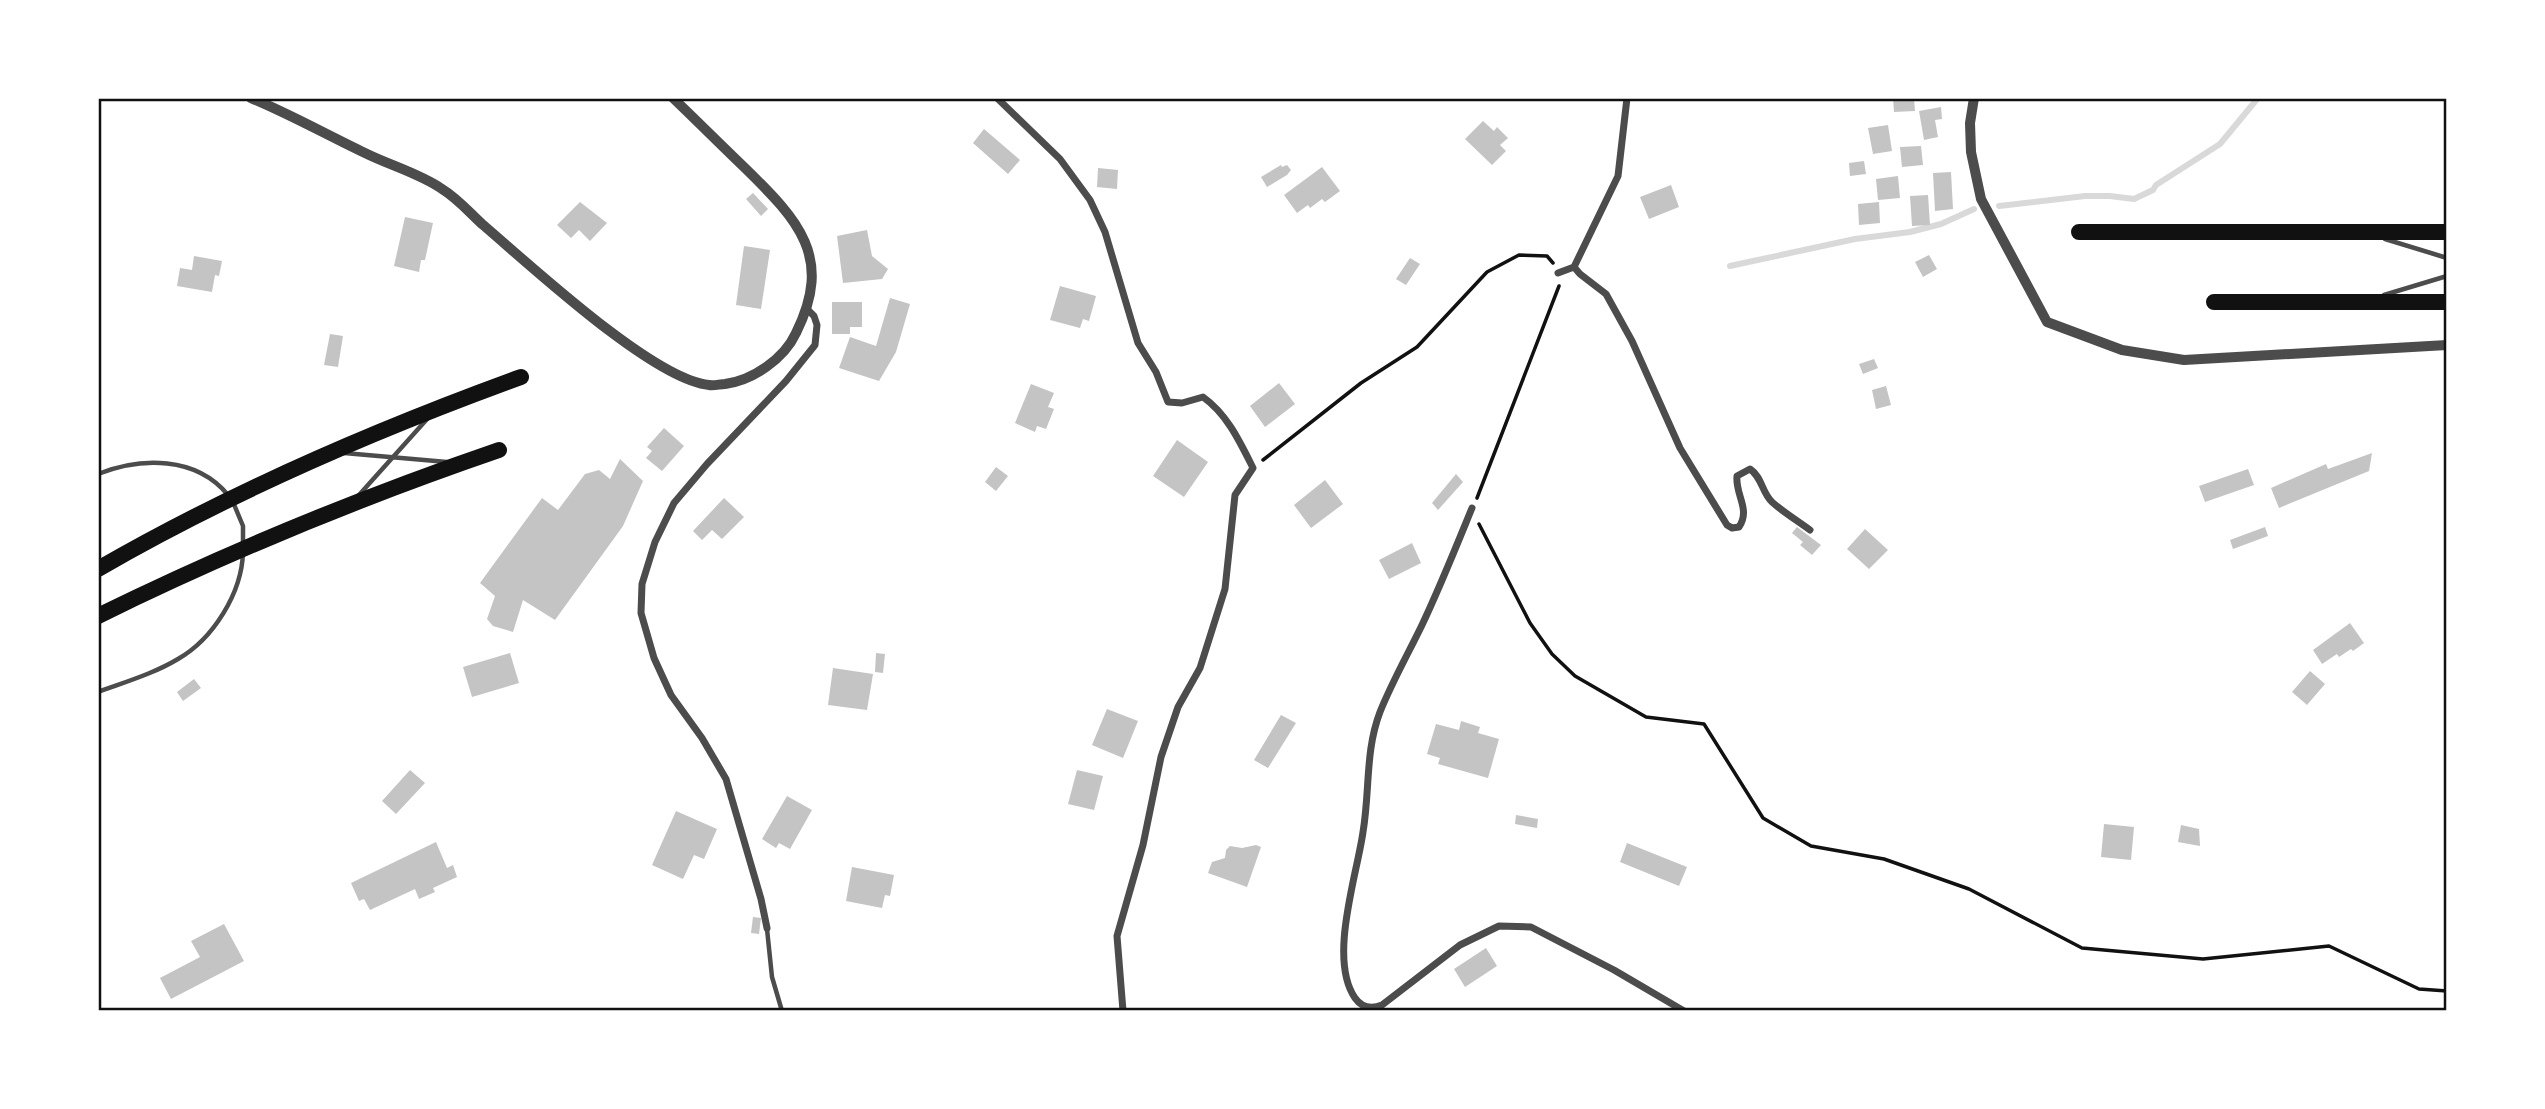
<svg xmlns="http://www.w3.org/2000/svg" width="2545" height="1109" font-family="Merriweather,serif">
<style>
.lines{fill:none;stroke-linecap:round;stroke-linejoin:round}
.stream{stroke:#d9d9d9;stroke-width:6}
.building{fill:#c4c4c4}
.path{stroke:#111;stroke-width:3.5}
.service{stroke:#4c4c4c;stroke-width:4.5}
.minor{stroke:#4c4c4c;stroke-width:7}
.tertiary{stroke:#4c4c4c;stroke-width:10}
.motorway{stroke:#111;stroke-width:16}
.neatline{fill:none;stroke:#111;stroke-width:2.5}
</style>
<rect width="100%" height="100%" fill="#fff"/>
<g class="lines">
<!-- stream -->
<path class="stream" d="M 1999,206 L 2085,196 L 2110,196 L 2134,199 L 2153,190 L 2156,185 L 2220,144 L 2258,98
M 1730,266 L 1855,239 L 1910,232 L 1941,224 L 1974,209"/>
</g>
<!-- building -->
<path class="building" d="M 1893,98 L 1914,98 L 1915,111 L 1894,112 Z
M 1941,107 L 1942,119 L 1935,120 L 1938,137 L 1924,140 L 1919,111 Z
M 1483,121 L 1494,131 L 1497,127 L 1508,138 L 1500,145 L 1506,151 L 1492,165 L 1465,139 Z
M 1888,125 L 1892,151 L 1873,154 L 1868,128 Z
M 984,129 L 1020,160 L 1008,174 L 973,143 Z
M 1921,146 L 1923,165 L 1902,167 L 1900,147 Z
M 1864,161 L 1866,174 L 1850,176 L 1849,163 Z
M 1281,165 L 1282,167 L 1287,165 L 1291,170 L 1287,175 L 1267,187 L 1261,177 Z
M 1322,167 L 1340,191 L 1325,202 L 1322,199 L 1310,208 L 1308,205 L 1297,213 L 1284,195 Z
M 1098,168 L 1118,170 L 1117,189 L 1097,187 Z
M 1951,172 L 1953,209 L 1935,211 L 1933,173 Z
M 1898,176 L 1900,198 L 1878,200 L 1876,179 Z
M 1671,185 L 1679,207 L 1649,219 L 1640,197 Z
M 753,193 L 768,209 L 761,216 L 746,199 Z
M 1928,195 L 1930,225 L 1912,226 L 1910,196 Z
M 580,202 L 607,223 L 590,241 L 579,230 L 571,238 L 557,225 Z
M 1879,202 L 1880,223 L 1859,225 L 1858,204 Z
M 405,217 L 433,223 L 425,260 L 421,260 L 419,272 L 394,266 Z
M 867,230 L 872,256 L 888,269 L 882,279 L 843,283 L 837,236 Z
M 744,246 L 770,250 L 761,309 L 736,305 Z
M 1929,255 L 1937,269 L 1923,277 L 1915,262 Z
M 194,256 L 222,261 L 219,276 L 215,275 L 212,292 L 177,286 L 180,268 L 192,270 Z
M 1410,258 L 1420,264 L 1406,285 L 1396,279 Z
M 1060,286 L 1096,296 L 1089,321 L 1083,319 L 1080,328 L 1050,320 Z
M 890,298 L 910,304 L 896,352 L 879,381 L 839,368 L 850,337 L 876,346 Z
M 832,302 L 862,302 L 862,327 L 850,327 L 850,334 L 832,334 Z
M 330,334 L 343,336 L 338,367 L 324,365 Z
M 1874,359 L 1878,368 L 1863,374 L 1859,364 Z
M 1279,383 L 1295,404 L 1265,427 L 1250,406 Z
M 1031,384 L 1054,393 L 1048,407 L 1054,409 L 1046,429 L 1037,426 L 1035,432 L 1015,423 Z
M 1886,386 L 1891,405 L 1876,409 L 1872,390 Z
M 664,428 L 684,446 L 662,471 L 646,458 L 652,451 L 647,447 Z
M 1177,440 L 1208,462 L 1184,497 L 1153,476 Z
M 2372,453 L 2369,471 L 2279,508 L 2271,488 L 2326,464 L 2328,469 Z
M 620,459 L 643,481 L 623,526 L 555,620 L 523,600 L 513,632 L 493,626 L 487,619 L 495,596 L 480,583 L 542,498 L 558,510 L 585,474 L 599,470 L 610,479 Z
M 996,467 L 1008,476 L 996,491 L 985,482 Z
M 2248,469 L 2254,485 L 2205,502 L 2199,486 Z
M 1456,474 L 1463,482 L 1438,510 L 1432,503 Z
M 1325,480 L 1343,504 L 1311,528 L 1294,505 Z
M 724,498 L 744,517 L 722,539 L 712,530 L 702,540 L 693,531 Z
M 1797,527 L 1821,545 L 1812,555 L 1800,545 L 1803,542 L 1792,533 Z
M 2265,527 L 2268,536 L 2233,549 L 2230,540 Z
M 1865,529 L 1888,550 L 1869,569 L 1847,549 Z
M 1412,543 L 1421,563 L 1389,579 L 1379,560 Z
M 2350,623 L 2364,643 L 2353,651 L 2351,649 L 2339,657 L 2337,654 L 2322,664 L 2313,650 Z
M 510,653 L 519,683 L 472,697 L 463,667 Z
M 876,653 L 885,654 L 883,673 L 875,672 Z
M 833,668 L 873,674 L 867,710 L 828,705 Z
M 2310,671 L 2325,684 L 2307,705 L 2292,692 Z
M 194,679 L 201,688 L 183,701 L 177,692 Z
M 1107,709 L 1138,721 L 1123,758 L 1092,745 Z
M 1281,715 L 1296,723 L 1268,768 L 1254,760 Z
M 1461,721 L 1480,727 L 1478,733 L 1499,739 L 1488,778 L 1438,764 L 1440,758 L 1427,754 L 1436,724 L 1459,730 Z
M 410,770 L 425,783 L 396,814 L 382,801 Z
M 1077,770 L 1103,776 L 1094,810 L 1068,804 Z
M 787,796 L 812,810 L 790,849 L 779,843 L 776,848 L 762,839 Z
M 676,811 L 717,829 L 704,859 L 694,855 L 683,879 L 652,865 Z
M 1516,815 L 1538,819 L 1537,828 L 1515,824 Z
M 2104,824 L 2134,827 L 2131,860 L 2101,857 Z
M 2181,825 L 2199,829 L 2200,846 L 2178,842 Z
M 436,842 L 447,868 L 453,865 L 457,877 L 433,888 L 435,892 L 419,899 L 415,889 L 370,910 L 364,899 L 359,901 L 351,883 Z
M 1627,843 L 1687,867 L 1679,886 L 1620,862 Z
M 1256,845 L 1261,847 L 1247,887 L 1208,873 L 1212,862 L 1225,858 L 1226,850 L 1230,846 L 1242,848 Z
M 852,867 L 894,875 L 890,896 L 885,895 L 882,908 L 846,901 Z
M 753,917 L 761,918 L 759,934 L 751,933 Z
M 224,924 L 244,961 L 171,999 L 160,978 L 200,957 L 191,941 Z
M 1486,948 L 1497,966 L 1465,987 L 1454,969 Z"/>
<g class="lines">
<!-- path -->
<path class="path" d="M 1263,460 L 1361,383 L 1417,347 L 1487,272 L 1519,255 L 1547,256 L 1553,263
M 1477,498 L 1559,286
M 1479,524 L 1530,623 L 1552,654 L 1575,676 L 1646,717 L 1704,724 L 1763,818 L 1811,846 L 1884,859 L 1969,889 L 2082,948 L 2203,959 L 2329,946 L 2419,989 L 2447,991"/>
<!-- service -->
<path class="service" d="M 2385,239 L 2447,258
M 2384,295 L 2447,276
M 344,453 L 447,462
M 98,474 C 141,457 196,456 228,495
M 359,495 L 428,418
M 233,502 L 243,526 L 243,543
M 98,692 C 125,682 153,674 178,659 C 213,639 242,593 243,552
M 767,929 L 772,977 L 782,1011"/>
<!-- minor -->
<path class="minor" d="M 997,98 L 1060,159 L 1090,200 L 1105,232 L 1138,343 L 1156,372 L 1168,402 L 1182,403 L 1203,397 C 1227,414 1240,442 1253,468 L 1235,495 L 1225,589 L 1200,668 L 1178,707 L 1161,757 L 1143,845 L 1117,936 L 1123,1011
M 1574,267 L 1580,274 L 1606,294 L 1632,341 L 1680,448 L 1727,525 L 1732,528 L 1739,527 C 1751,509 1735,495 1737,476 L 1750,469 C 1762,477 1762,493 1772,502 C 1783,512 1798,521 1810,530
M 1558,273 L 1574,267 L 1618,176 L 1627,98
M 1472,508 C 1456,547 1440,587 1422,625 C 1408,654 1392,682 1380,712 C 1365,751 1370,791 1363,832 C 1357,875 1328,959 1355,998 C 1362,1008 1372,1009 1382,1005 L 1460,945 L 1499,926 L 1531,927 L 1614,970 L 1684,1011
M 767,928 L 761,899 L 726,779 L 702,738 L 671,695 L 654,658 L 641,613 L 642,584 L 655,542 L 674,503 L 707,464 L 786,381 L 815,345 L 817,325 L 814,316 L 807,309"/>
<!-- tertiary -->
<path class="tertiary" d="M 251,98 C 290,114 327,135 365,153 C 389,165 421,174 442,189 C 457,198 469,212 482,224 C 528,263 653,380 709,385 C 714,386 720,384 725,384 C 753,380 784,359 796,333 C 834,257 798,220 745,168 C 721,145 697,121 673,98
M 1974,98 L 1970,123 L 1971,152 L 1981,199 L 2047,322 L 2122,350 L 2184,360 L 2447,345"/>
<!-- motorway -->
<path class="motorway" d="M 2079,232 L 2447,232
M 2214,302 L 2447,302
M 98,569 C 233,491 375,430 521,377
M 98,616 C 228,552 362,497 499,450"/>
</g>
<!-- border -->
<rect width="2545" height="1109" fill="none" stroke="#ffffff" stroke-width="200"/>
<rect x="100" y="100" width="2345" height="909" class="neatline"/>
</svg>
